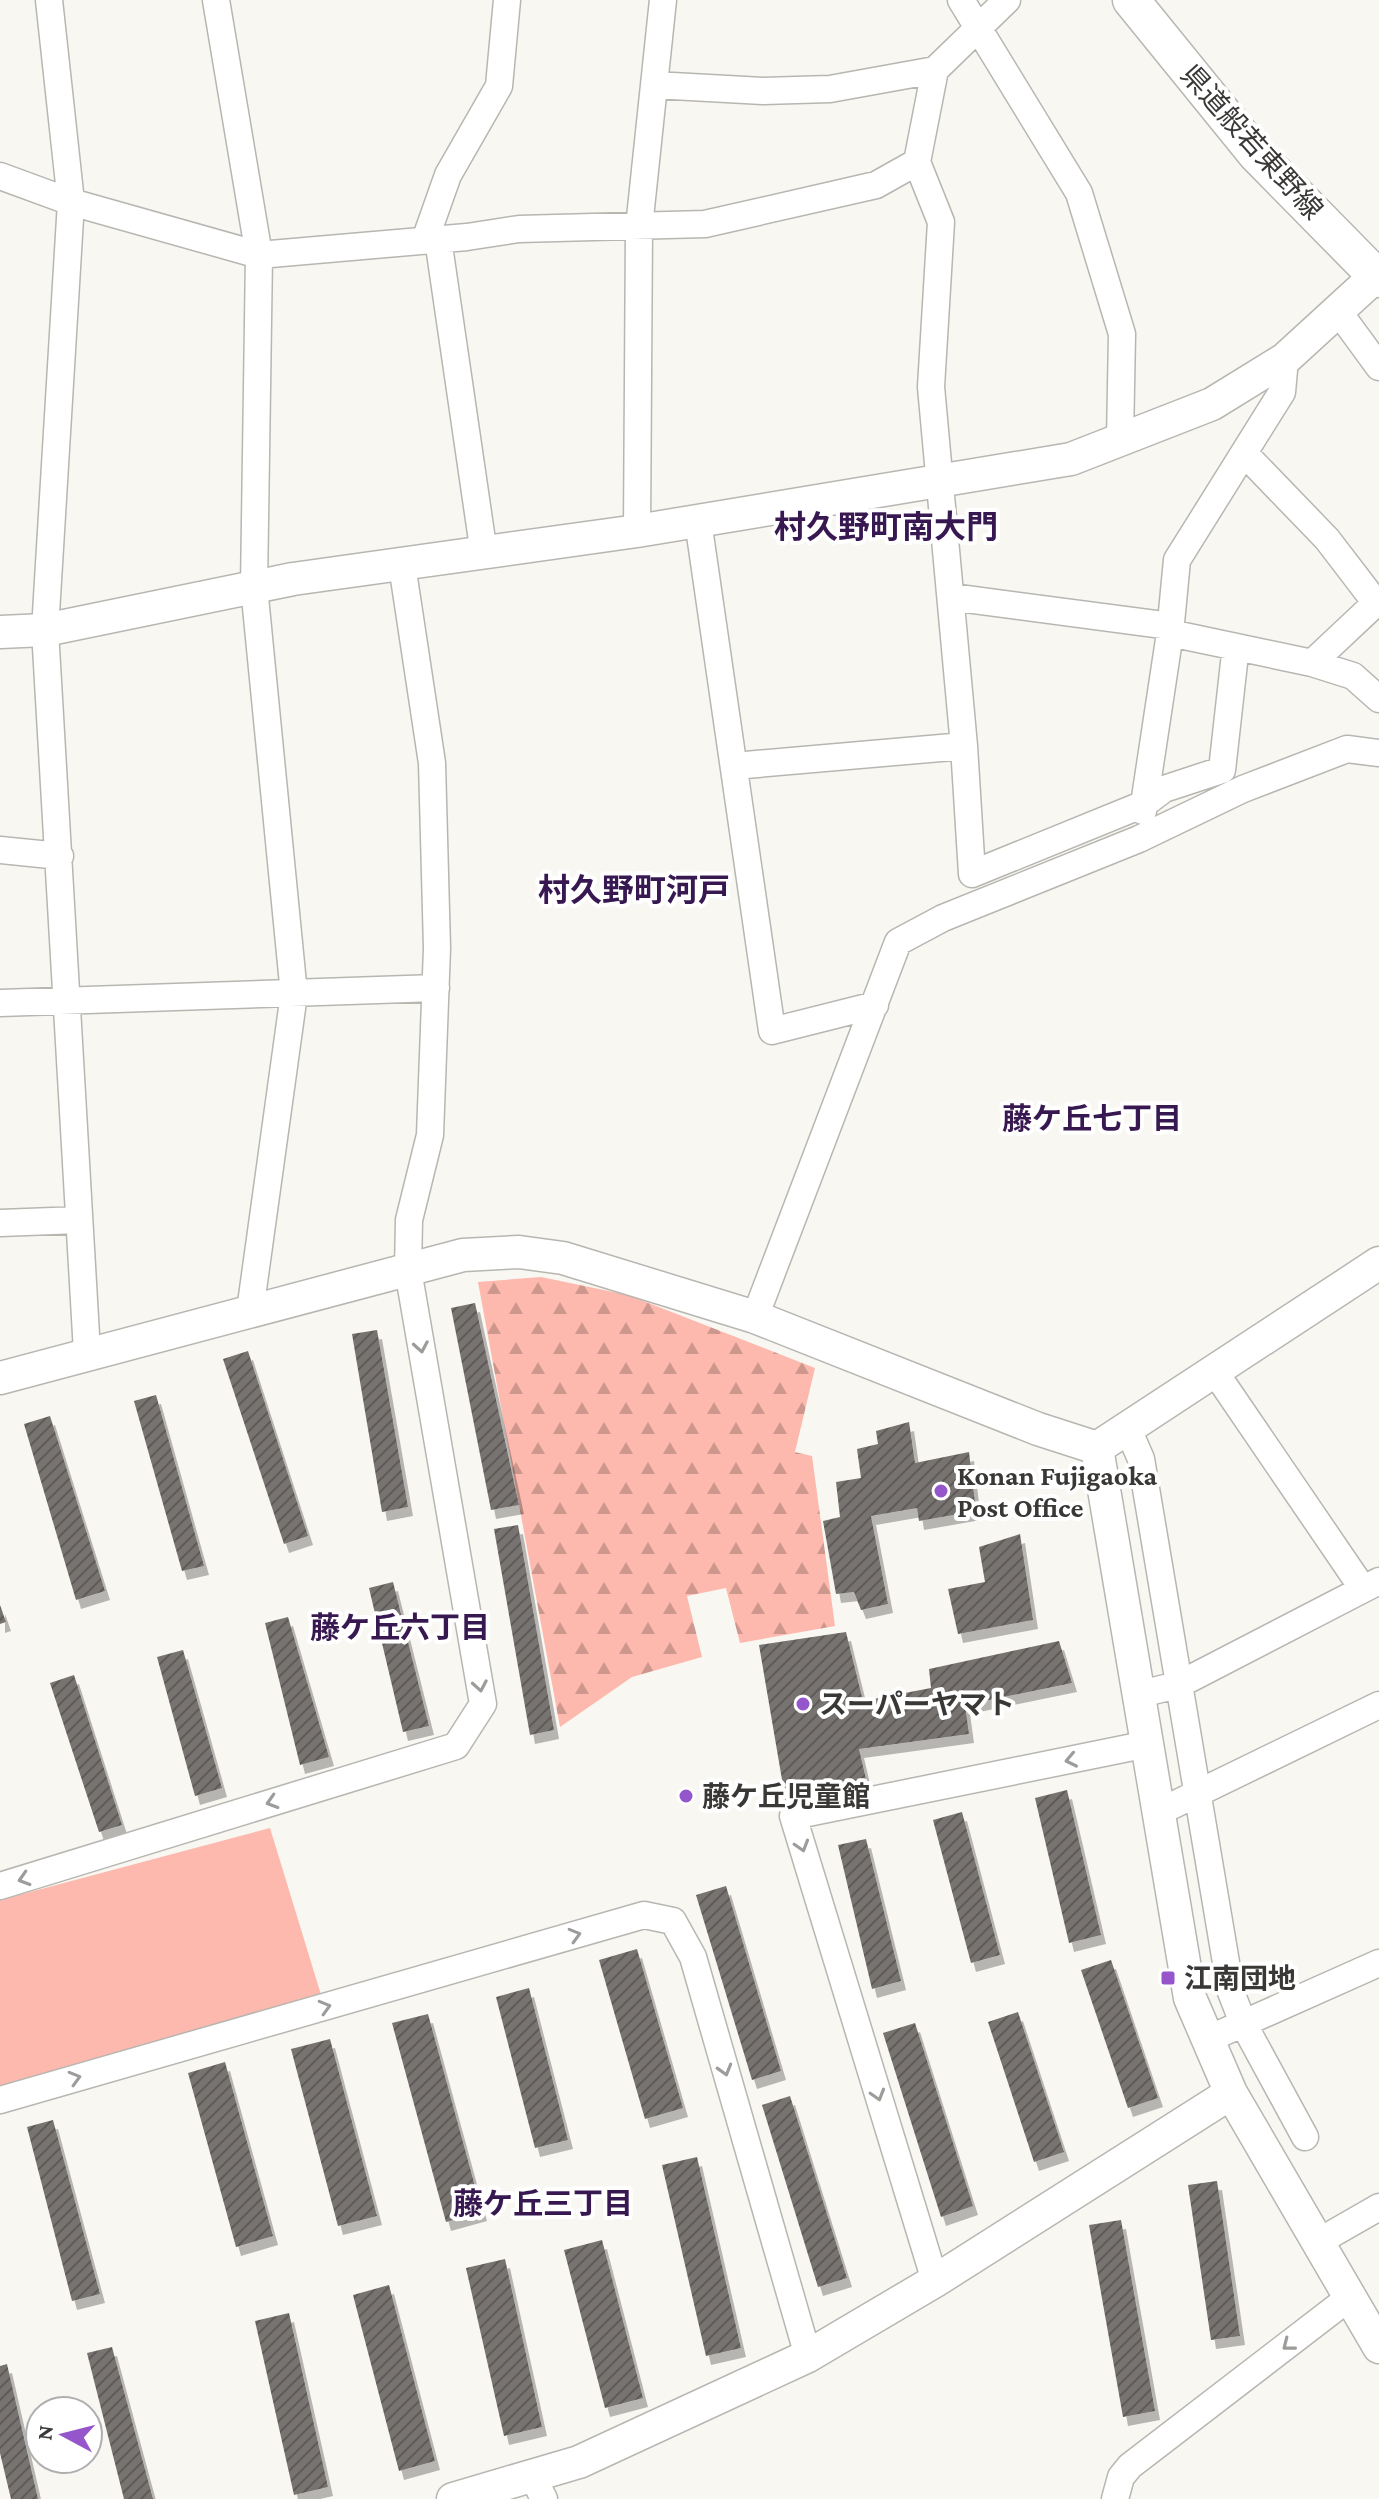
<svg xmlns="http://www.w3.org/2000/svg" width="1379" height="2499" font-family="'Crimson Pro','Noto Sans JP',serif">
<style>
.forest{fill:url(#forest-firs)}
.green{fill:#fdb9ae}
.building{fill:url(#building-hatch);filter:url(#shadow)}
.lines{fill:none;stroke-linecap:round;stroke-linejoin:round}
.minor-casing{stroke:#b8b6b1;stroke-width:29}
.tertiary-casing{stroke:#b8b6b1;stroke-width:35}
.secondary-casing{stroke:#b8b6b1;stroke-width:39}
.minor{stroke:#fff;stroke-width:26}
.tertiary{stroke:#fff;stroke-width:32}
.secondary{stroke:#fff;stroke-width:36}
.oneway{stroke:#9c9c9a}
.poi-dot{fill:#9656cb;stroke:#fff;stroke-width:3}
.labels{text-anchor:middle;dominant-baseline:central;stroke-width:8;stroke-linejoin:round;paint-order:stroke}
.street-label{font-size:28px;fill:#393836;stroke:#fff}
.poi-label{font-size:28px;font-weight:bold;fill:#393836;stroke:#fff;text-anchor:start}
.neighbourhood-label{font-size:30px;font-weight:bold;fill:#371850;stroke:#fff}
.quarter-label{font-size:32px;font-weight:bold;fill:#371850;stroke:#fff}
</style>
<defs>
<pattern id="forest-firs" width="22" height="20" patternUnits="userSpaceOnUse" patternTransform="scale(2)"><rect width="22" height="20" fill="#fdb9ae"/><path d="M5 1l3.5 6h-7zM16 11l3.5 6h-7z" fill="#ce978e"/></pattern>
<pattern id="building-hatch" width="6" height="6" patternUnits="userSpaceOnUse" patternTransform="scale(2)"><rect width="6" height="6" fill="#777370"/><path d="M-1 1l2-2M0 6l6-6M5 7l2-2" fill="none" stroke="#5e5a58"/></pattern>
<filter id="shadow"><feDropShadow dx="5" dy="9" stdDeviation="0" flood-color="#0004"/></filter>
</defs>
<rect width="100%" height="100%" fill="#f9f7f2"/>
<!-- forest -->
<path class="forest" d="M 541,1277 L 628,1295 L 815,1368 L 795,1452 L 812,1456 L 835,1626 L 740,1643 L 726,1588 L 687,1596 L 702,1657 L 632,1677 L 560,1727 L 478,1282 Z"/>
<!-- green -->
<path class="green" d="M 270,1828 L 322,1998 L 0,2091 L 0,1900 Z"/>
<!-- building -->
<path class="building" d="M 475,1303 L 519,1505 L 491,1510 L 451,1308 Z
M 377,1330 L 408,1507 L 382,1512 L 352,1334 Z
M 248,1351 L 308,1536 L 284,1544 L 223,1359 Z
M 156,1395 L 204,1566 L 182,1571 L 134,1401 Z
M 50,1416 L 105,1591 L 76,1600 L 24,1424 Z
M 909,1422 L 915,1463 L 969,1452 L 976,1511 L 919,1521 L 917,1508 L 871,1516 L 888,1604 L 861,1610 L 854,1592 L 836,1594 L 823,1521 L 840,1517 L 836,1482 L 861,1478 L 857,1449 L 878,1444 L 876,1431 Z
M 518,1525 L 554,1730 L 530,1735 L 494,1529 Z
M 1020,1534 L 1033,1620 L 958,1634 L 948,1589 L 985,1582 L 979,1547 Z
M 393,1582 L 429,1726 L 403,1732 L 369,1588 Z
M 0,1605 L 6,1622 L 0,1624 Z
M 288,1617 L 329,1757 L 300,1765 L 265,1623 Z
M 846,1632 L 863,1701 L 931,1688 L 929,1669 L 1059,1641 L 1072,1683 L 965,1705 L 969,1734 L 859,1749 L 869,1792 L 786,1803 L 759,1645 Z
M 183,1650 L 222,1788 L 195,1796 L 157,1657 Z
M 74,1675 L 122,1825 L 99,1832 L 50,1683 Z
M 1067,1790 L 1101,1935 L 1069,1943 L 1035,1798 Z
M 962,1812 L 1000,1955 L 971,1963 L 933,1820 Z
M 866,1839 L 901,1981 L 872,1989 L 838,1845 Z
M 726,1886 L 781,2071 L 752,2080 L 696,1895 Z
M 637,1949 L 683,2108 L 645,2119 L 599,1960 Z
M 1111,1960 L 1158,2098 L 1128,2108 L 1081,1970 Z
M 529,1988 L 568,2140 L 535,2148 L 496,1997 Z
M 1018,2012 L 1064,2152 L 1034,2162 L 988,2022 Z
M 428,2014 L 482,2212 L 446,2222 L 392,2023 Z
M 915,2023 L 973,2206 L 941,2217 L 883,2033 Z
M 330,2039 L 377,2216 L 338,2226 L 291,2049 Z
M 225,2062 L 273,2236 L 236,2247 L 188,2073 Z
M 790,2096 L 847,2278 L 818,2287 L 762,2105 Z
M 53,2120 L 100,2294 L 72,2301 L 27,2127 Z
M 697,2157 L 741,2348 L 706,2356 L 662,2165 Z
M 1217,2181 L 1240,2336 L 1211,2340 L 1188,2185 Z
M 1121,2220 L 1155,2411 L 1123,2417 L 1089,2225 Z
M 602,2240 L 643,2398 L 605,2408 L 564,2250 Z
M 505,2259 L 542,2427 L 504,2436 L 466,2268 Z
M 389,2285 L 435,2461 L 399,2471 L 353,2295 Z
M 289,2313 L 328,2487 L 294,2495 L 255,2321 Z
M 112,2347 L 153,2499 L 124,2499 L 87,2353 Z
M 7,2364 L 38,2499 L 11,2499 L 0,2453 L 0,2366 Z"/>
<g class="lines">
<defs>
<path id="minor" d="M 49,0 L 71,202 L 45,630 L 87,1352
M 216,0 L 259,255 L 254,587 L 294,994 L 250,1311
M 961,0 L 1079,193 L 1122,334 L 1120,440
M 654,85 L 763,91 L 830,89 L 935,70
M 0,176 L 71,202 L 259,255 L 467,237 L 519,229 L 705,224 L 876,185 L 917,162 L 935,70 L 1007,0
M 438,239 L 484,554
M 425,240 L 448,175 L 499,86 L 507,0
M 1338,311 L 1379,367
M 1244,453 L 1327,539 L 1376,603
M 698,521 L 772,1031 L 875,1005
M 637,531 L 639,227 L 663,0
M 951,597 L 1163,625
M 1170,633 L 1312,663 L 1379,600
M 1312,663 L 1353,676 L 1379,699
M 964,746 L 972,874 L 1144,804 L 1164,789 L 1222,770 L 1235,654
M 734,766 L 964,746 L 931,387 L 941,222 L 917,162
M 1143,811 L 1170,633 L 1177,560 L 1282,392 L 1285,359
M 0,850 L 60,856
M 0,1003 L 436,988
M 0,1223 L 79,1220
M 755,1317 L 898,942 L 943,918 L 1139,839 L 1243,789 L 1347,749 L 1379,753
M 1215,1372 L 1363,1589
M 1128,1429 L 1141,1459 L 1231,1992 L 1243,2023 L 1305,2137
M 1140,1694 L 1178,1685 L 1379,1581
M 1159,1812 L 1379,1705
M 0,1886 L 456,1746 L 483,1704 L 408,1270 L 409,1220 L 430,1135 L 437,948 L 432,763 L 402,565
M 1206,2040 L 1379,1963
M 0,2100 L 644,1915 L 673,1921 L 693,1957 L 808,2356
M 1318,2242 L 1379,2207
M 935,2281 L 793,1816 L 1148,1744
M 533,2477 L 544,2499
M 1115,2499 L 1121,2477 L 1130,2466 L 1350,2297"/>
<path id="tertiary" d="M 0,632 L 45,630 L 293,579 L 637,531 L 1071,459 L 1212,404 L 1285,359 L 1379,273
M 0,1378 L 463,1255 L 519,1252 L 563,1258 L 755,1317 L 1038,1429 L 1097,1448
M 1097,1448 L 1190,1998 L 1231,2093 L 1379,2347
M 1097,1448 L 1379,1263
M 453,2499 L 579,2462 L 808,2356 L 935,2281 L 1231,2093"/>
<path id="secondary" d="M 1131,0 L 1256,154 L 1379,279"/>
</defs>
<!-- minor casing -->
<use href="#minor" class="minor-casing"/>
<!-- tertiary casing -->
<use href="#tertiary" class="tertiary-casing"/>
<!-- secondary casing -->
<use href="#secondary" class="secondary-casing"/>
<!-- minor -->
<use href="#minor" class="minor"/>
<!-- tertiary -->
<use href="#tertiary" class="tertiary"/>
<!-- secondary -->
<use href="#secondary" class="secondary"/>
</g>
<!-- one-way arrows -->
<defs><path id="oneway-chevron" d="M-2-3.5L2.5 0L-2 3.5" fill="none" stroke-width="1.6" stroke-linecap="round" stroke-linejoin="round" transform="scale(2)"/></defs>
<g class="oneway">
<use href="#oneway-chevron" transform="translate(421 1347) rotate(80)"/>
<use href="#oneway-chevron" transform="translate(480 1686) rotate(80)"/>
<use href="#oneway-chevron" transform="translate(1071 1760) rotate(168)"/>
<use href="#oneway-chevron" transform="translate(272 1802) rotate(163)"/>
<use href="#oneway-chevron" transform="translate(802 1846) rotate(73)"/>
<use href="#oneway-chevron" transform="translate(24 1879) rotate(163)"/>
<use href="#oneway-chevron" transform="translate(575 1935) rotate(-16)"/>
<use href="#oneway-chevron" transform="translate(325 2007) rotate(-16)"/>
<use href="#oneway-chevron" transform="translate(725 2070) rotate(74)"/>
<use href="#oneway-chevron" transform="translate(75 2078) rotate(-16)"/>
<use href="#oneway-chevron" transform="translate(878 2095) rotate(73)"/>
<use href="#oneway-chevron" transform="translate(1288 2345) rotate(142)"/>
</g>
<!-- markers -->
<g class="poi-dot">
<circle cx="941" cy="1491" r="8"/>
<circle cx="803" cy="1704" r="8"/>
<circle cx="686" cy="1796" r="8"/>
<rect x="1160" y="1970" width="16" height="16" rx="4"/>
</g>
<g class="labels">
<!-- street labels -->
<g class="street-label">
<text transform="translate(1252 142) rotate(48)">県道般若東野線</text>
</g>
<!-- poi labels -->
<g class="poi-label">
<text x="957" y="1475">Konan Fujigaoka<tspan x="957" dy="32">Post Office</tspan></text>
<text x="819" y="1704">スーパーヤマト</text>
<text x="702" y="1796">藤ケ丘児童館</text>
<text x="1184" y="1978">江南団地</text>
</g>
<!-- neighbourhood labels -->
<g class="neighbourhood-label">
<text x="1092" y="1118">藤ケ丘七丁目</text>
<text x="400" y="1627">藤ケ丘六丁目</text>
<text x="543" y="2203">藤ケ丘三丁目</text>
</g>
<!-- quarter labels -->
<g class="quarter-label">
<text x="886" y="527">村久野町南大門</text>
<text x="634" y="890">村久野町河戸</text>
</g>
</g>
<!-- north arrow -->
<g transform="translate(64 2435) rotate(277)"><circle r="38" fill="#ffffff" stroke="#b0afaf" stroke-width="2"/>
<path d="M0-6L14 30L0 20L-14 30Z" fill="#9656cb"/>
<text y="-12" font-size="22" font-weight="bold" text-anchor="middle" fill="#393836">N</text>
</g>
</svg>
